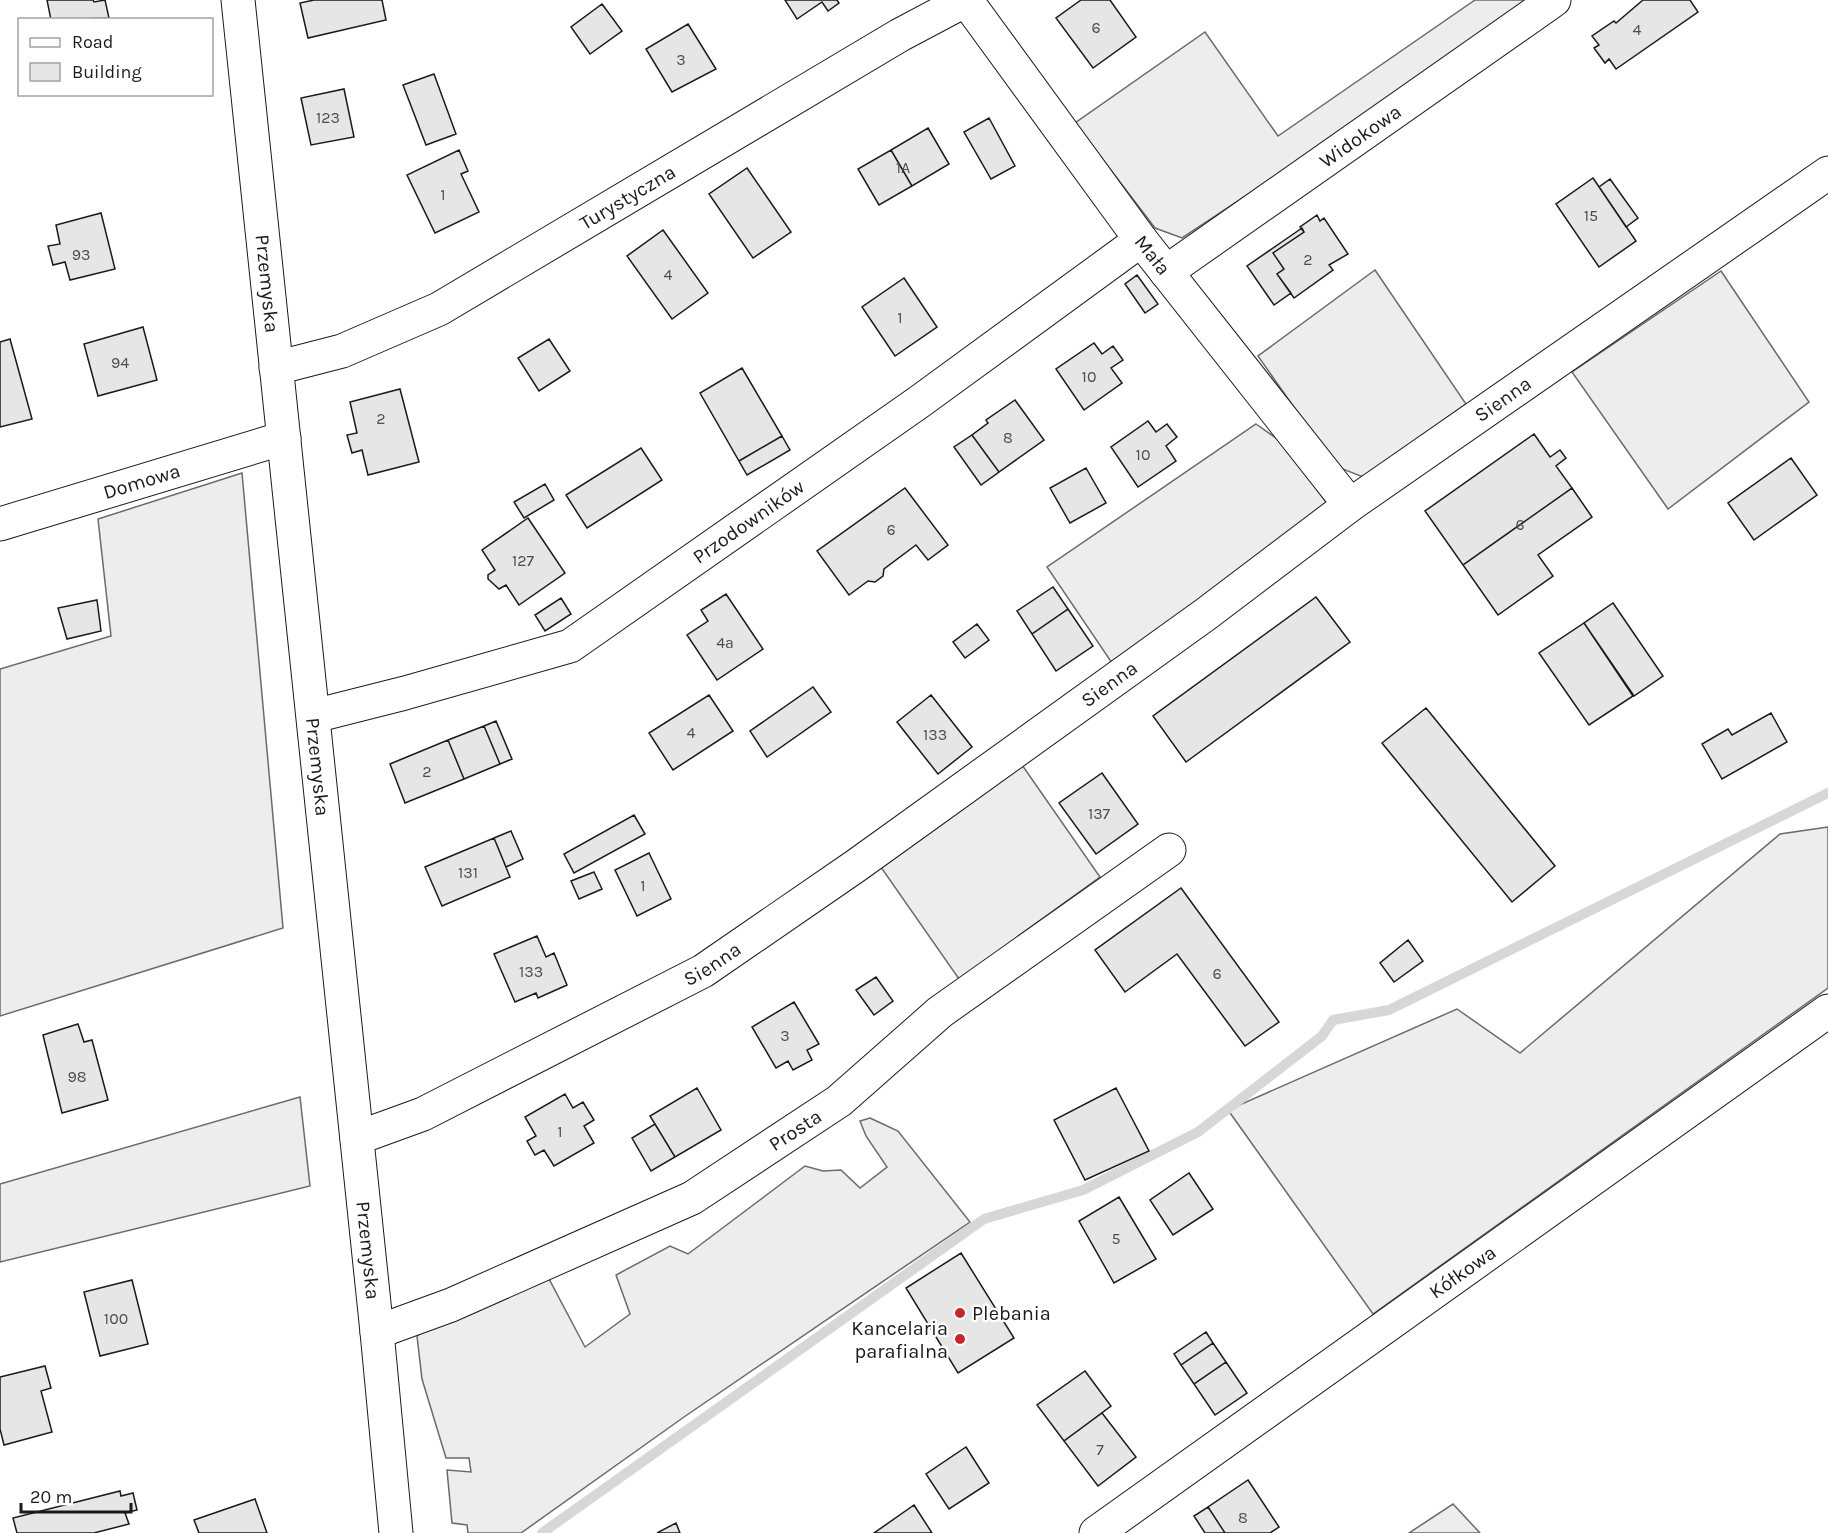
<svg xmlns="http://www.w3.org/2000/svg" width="1828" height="1533" font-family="Karla,sans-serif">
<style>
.built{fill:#ededed;stroke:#6a6a6a;stroke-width:1.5}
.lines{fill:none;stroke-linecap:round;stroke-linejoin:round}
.stream{stroke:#d7d7d7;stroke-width:10}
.building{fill:#e6e6e6;stroke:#1a1a1a;stroke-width:1.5}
.minor-casing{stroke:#1a1a1a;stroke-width:35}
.major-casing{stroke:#1a1a1a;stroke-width:35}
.minor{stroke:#fff;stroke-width:33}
.major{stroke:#fff;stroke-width:33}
.poi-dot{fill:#c62828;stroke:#fff;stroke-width:2}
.labels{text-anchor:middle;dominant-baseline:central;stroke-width:4.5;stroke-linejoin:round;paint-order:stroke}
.number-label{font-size:16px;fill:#4d4d4d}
.street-label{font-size:20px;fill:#1a1a1a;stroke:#fff}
.poi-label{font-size:20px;fill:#1a1a1a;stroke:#fff;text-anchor:start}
</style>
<rect width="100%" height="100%" fill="#fff"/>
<!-- built -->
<path class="built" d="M 1475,0 L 1530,0 L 1265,183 L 1182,238 L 1155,228 L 1075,123 L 1205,32 L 1278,136 Z
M 1375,270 L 1466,404 L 1363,477 L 1335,466 L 1258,356 Z
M 1721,271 L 1809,402 L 1668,509 L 1572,372 Z
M 1256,424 L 1283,443 L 1329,506 L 1114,666 L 1047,567 Z
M 242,473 L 283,928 L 0,1016 L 0,669 L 111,636 L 98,519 Z
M 1020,762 L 1100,877 L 959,979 L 878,863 Z
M 1828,827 L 1828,988 L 1373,1314 L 1228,1110 L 1457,1009 L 1520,1053 L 1780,834 Z
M 300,1097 L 310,1186 L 0,1262 L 0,1184 Z
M 870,1118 L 898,1131 L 970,1222 L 684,1417 L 521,1533 L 468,1533 L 467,1525 L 452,1523 L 447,1470 L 471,1472 L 469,1458 L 446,1458 L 422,1379 L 417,1336 L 434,1324 L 549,1279 L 585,1347 L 630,1314 L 616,1275 L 670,1246 L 688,1254 L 805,1166 L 823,1171 L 841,1170 L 860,1188 L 887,1167 L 866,1136 L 860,1121 Z
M 1453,1504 L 1480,1533 L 1409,1533 Z"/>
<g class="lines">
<!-- stream -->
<path class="stream" d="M 542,1533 L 984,1219 L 1083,1190 L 1198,1132 L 1322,1036 L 1333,1020 L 1389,1010 L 1828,793"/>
</g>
<!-- building -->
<path class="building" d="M 47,0 L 93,0 L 94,2 L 105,0 L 109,18 L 51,20 Z
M 314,0 L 382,0 L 386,20 L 308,38 L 300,3 Z
M 785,0 L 837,0 L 839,3 L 828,11 L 822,2 L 797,19 Z
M 1081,0 L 1110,0 L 1136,37 L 1093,68 L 1056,18 Z
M 1643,0 L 1690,0 L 1698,12 L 1616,69 L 1609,59 L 1605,63 L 1594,48 L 1599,45 L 1592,36 L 1614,21 L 1616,23 Z
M 602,4 L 622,31 L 590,54 L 571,27 Z
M 688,24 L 716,69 L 672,92 L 646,49 Z
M 434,74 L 456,134 L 426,145 L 403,85 Z
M 344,89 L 354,137 L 311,145 L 301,98 Z
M 989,118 L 1015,166 L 991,179 L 964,132 Z
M 928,128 L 949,164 L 912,186 L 891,150 Z
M 459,150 L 468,171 L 461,174 L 479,212 L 435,233 L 407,175 Z
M 891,150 L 912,186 L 879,205 L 858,169 Z
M 747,168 L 791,232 L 753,258 L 709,194 Z
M 1593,178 L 1636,241 L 1599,267 L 1556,204 Z
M 1610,179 L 1638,218 L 1626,227 L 1599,187 Z
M 101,213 L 115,269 L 70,280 L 65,262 L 53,265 L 48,246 L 60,244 L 56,225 Z
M 1317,215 L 1320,221 L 1324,218 L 1348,254 L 1329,265 L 1333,270 L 1294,298 L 1277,274 L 1284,269 L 1273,253 L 1304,232 L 1300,227 Z
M 1302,228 L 1304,232 L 1273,253 L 1284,269 L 1277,274 L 1291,293 L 1274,305 L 1247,266 Z
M 663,230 L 708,293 L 672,319 L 627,256 Z
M 1137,275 L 1158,304 L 1145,313 L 1125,284 Z
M 904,278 L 937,327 L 895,356 L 862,307 Z
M 143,327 L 157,380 L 98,396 L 84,344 Z
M 10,339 L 32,419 L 0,427 L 0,342 Z
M 549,339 L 570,371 L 539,391 L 518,358 Z
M 1094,343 L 1102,354 L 1113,346 L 1123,360 L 1111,368 L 1122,383 L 1084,410 L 1056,369 Z
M 742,368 L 782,436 L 739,461 L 700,393 Z
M 400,389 L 419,462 L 368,475 L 362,450 L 352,453 L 347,435 L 357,433 L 350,402 Z
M 1015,400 L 1044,440 L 999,472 L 972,435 L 988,423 L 986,420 Z
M 1148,421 L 1156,432 L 1167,424 L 1177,437 L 1166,446 L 1176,461 L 1138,487 L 1111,447 Z
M 1534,434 L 1550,457 L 1560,450 L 1566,458 L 1556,466 L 1572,488 L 1463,565 L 1425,511 Z
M 972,435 L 999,472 L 981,485 L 954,447 Z
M 782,436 L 790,450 L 747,475 L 739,461 Z
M 641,448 L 662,480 L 587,528 L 566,495 Z
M 1791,458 L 1817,495 L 1754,540 L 1728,503 Z
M 1086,468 L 1106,503 L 1070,523 L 1050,488 Z
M 545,484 L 554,500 L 524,518 L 514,502 Z
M 905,488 L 948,545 L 928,560 L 916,545 L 884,569 L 883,576 L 875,582 L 868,581 L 849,595 L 817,551 Z
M 1572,488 L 1592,517 L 1538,555 L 1553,576 L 1498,615 L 1463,565 Z
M 528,518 L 565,573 L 519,605 L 506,585 L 499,589 L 488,579 L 488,575 L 495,570 L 482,550 Z
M 1053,587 L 1068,609 L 1032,634 L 1017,611 Z
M 726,594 L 763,649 L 717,680 L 687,635 L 708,621 L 701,610 Z
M 1316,597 L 1350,642 L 1186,762 L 1153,716 Z
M 561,598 L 571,614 L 545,631 L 535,615 Z
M 97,600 L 101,631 L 67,639 L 58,608 Z
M 1613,603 L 1663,676 L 1634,696 L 1584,623 Z
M 1068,609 L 1093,646 L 1056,671 L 1032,634 Z
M 1584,623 L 1633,696 L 1589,725 L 1539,653 Z
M 977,624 L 989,640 L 965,658 L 953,642 Z
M 813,687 L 831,712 L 767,757 L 750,731 Z
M 709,695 L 733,731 L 673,770 L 649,733 Z
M 931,695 L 972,747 L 938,774 L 897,722 Z
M 1426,708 L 1555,866 L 1512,902 L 1382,743 Z
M 1771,713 L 1787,742 L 1722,779 L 1702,744 L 1728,729 L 1732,735 Z
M 496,721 L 512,759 L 500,764 L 484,726 Z
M 484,726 L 500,764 L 464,779 L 448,740 Z
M 448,740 L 464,779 L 405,803 L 390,764 Z
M 1102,773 L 1138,824 L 1096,854 L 1059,803 Z
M 634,815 L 645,834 L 574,873 L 564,854 Z
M 511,831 L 523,859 L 506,867 L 494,838 Z
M 494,838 L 510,877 L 442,906 L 425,867 Z
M 649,853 L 671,899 L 637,916 L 615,870 Z
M 594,872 L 602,889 L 579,899 L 571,881 Z
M 1181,888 L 1279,1022 L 1245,1046 L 1177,954 L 1125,992 L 1095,950 Z
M 537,936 L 546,957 L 554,953 L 567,985 L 538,998 L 536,993 L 515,1002 L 494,954 Z
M 1408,940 L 1423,961 L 1394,982 L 1380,963 Z
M 876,977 L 893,1001 L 874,1015 L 856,990 Z
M 794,1002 L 819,1044 L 807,1050 L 812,1060 L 793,1070 L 788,1061 L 776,1068 L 752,1027 Z
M 78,1024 L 84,1042 L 92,1040 L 108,1100 L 62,1113 L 43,1035 Z
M 697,1088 L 721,1130 L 675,1157 L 650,1116 Z
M 1116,1088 L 1149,1151 L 1085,1180 L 1054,1120 Z
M 565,1094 L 573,1108 L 583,1102 L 594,1120 L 584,1126 L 594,1143 L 554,1166 L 544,1150 L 535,1155 L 527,1141 L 536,1136 L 525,1117 Z
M 655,1124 L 675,1157 L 651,1171 L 632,1138 Z
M 1189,1173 L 1213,1209 L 1173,1235 L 1150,1200 Z
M 1119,1197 L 1156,1259 L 1114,1283 L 1079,1221 Z
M 961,1253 L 1014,1338 L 958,1373 L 906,1288 Z
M 132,1280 L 148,1344 L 100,1356 L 84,1292 Z
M 1206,1332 L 1213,1343 L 1181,1365 L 1174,1354 Z
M 1213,1343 L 1226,1362 L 1194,1384 L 1181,1365 Z
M 1226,1362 L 1247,1393 L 1215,1415 L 1194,1384 Z
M 45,1366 L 51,1388 L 41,1391 L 52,1432 L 4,1445 L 0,1429 L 0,1377 Z
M 1085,1371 L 1111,1406 L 1064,1441 L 1037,1405 Z
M 1102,1413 L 1136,1457 L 1098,1486 L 1064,1441 Z
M 966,1447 L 989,1483 L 949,1509 L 926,1474 Z
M 1248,1480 L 1279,1527 L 1270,1533 L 1225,1533 L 1208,1507 Z
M 120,1491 L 121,1496 L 133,1493 L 137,1510 L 125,1513 L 129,1524 L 94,1533 L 17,1533 L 13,1518 Z
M 255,1499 L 267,1533 L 199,1533 L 194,1520 Z
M 914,1505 L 932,1533 L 874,1533 Z
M 1208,1507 L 1225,1533 L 1205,1533 L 1194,1516 Z
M 676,1523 L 680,1533 L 657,1533 Z"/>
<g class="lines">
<defs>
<g id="minor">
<path id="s1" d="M 966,0 L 1141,240 L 1350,505"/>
<path id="s2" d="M 1166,272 L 1554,0"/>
<path id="s3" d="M 276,368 L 342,351 L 439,309 L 900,35 L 966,0"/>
<path id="s4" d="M 0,524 L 284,438"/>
<path id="s5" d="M 314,716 L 405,693 L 570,646 L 919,402 L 1141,240"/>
<path id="s6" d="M 357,1138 L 423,1114 L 703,971 L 857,865 L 1206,614 L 1350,505 L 1828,173"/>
<path id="s7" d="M 377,1332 L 451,1305 L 692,1198 L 839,1101 L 940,1012 L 1169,850"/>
<path id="s8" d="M 1096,1533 L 1828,1011"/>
</g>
<g id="major">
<path id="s9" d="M 238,0 L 377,1332 L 396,1533"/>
</g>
</defs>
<!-- minor casing -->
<use href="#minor" class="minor-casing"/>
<!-- major casing -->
<use href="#major" class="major-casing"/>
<!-- minor -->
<use href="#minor" class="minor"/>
<!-- major -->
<use href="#major" class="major"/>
</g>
<!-- markers -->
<g class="poi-dot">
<circle cx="960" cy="1313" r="6"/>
<circle cx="960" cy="1339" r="6"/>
</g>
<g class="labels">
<!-- number labels -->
<g class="number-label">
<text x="1096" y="27">6</text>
<text x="1637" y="29">4</text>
<text x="681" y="59">3</text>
<text x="328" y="117">123</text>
<text x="903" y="167">1A</text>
<text x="443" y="194">1</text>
<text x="1591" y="215">15</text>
<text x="81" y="254">93</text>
<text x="1308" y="259">2</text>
<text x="668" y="274">4</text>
<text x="900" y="317">1</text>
<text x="120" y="362">94</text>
<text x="1089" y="376">10</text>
<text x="381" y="418">2</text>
<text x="1008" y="437">8</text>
<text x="1143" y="454">10</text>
<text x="1520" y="524">6</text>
<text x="891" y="529">6</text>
<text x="523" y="560">127</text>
<text x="725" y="642">4a</text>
<text x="691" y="732">4</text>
<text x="935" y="734">133</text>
<text x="427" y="771">2</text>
<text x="1099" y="813">137</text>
<text x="468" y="872">131</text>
<text x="643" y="885">1</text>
<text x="531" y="971">133</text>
<text x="1217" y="973">6</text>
<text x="785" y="1035">3</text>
<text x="77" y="1076">98</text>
<text x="560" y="1131">1</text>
<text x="1116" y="1238">5</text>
<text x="116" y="1318">100</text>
<text x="1100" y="1449">7</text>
<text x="1243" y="1517">8</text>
</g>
<!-- street labels -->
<g class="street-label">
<text stroke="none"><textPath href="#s2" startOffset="237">Widokowa</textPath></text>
<text stroke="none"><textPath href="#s3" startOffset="393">Turystyczna</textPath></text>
<text stroke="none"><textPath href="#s1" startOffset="316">Mała</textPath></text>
<text stroke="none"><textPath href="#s9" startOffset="285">Przemyska</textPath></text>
<text stroke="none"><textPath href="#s6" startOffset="1368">Sienna</textPath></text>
<text stroke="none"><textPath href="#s4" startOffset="148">Domowa</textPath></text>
<text stroke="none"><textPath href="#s5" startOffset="483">Przodowników</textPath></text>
<text stroke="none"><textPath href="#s6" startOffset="882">Sienna</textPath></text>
<text stroke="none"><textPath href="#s9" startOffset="771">Przemyska</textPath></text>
<text stroke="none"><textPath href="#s6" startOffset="396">Sienna</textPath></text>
<text stroke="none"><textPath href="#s7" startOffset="466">Prosta</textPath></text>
<text stroke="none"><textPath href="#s9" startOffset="1257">Przemyska</textPath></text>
<text stroke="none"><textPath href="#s8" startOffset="450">Kółkowa</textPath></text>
</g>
<!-- poi labels -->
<g class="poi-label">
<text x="972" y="1313">Plebania</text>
<text x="948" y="1328" text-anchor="end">Kancelaria<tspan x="948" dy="23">parafialna</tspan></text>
</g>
</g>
<!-- legend -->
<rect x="18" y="18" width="195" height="78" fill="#ffffff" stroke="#a3a3a3" stroke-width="1.5"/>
<rect x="30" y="38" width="30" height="9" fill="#ffffff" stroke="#a3a3a3" stroke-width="1.5"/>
<text x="72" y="48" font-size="18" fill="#1a1a1a">Road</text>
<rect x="30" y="63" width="30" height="18" fill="#e6e6e6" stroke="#a3a3a3" stroke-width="1.5"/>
<text x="72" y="78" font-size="18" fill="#1a1a1a">Building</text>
<!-- scale -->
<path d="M21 1503v9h110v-9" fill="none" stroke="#1a1a1a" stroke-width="3"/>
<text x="30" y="1503" font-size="18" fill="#1a1a1a" stroke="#ffffff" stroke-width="4.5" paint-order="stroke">20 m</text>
</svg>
